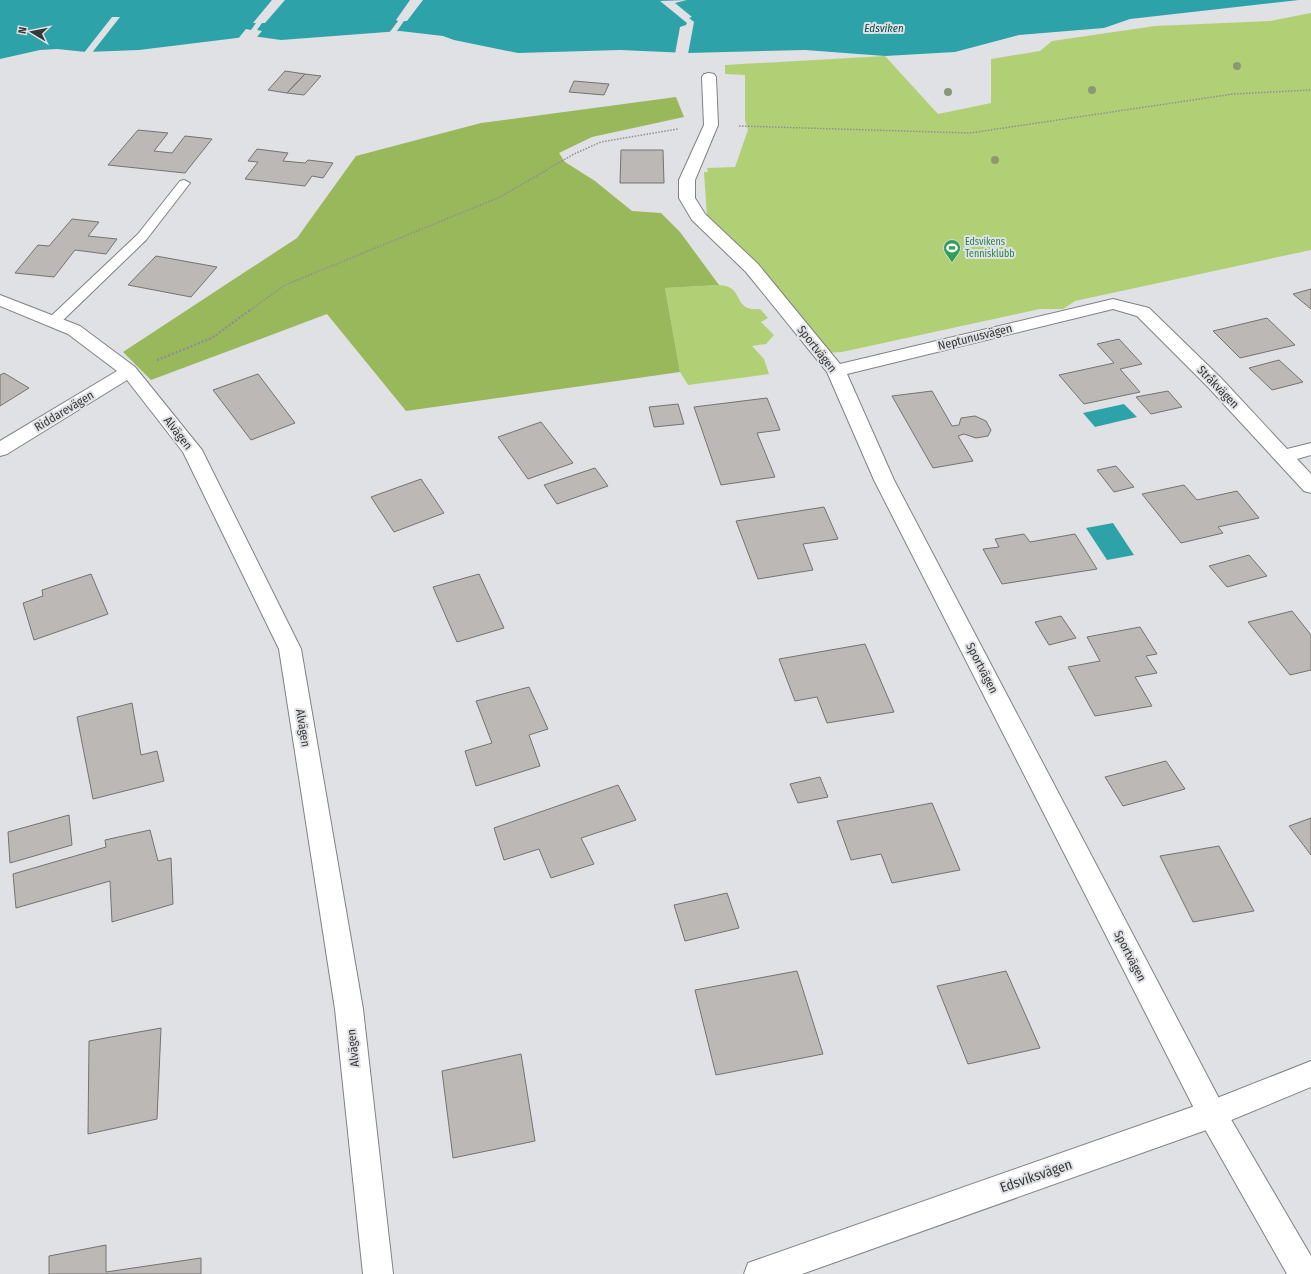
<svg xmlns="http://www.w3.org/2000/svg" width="1311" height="1274" font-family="'Fira Sans Condensed',sans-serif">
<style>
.green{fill:#b1d076}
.forest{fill:#99b75b}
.water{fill:#2da2a9}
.pier{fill:#e0e1e4}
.building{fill:#bbb8b6;stroke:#767271}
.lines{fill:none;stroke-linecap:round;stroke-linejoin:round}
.lane-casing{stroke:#818285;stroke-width:2}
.street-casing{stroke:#818285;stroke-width:2}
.secondary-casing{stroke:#818285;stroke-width:2}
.path-far1{stroke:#8f8f92;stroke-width:1.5;stroke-dasharray:1.5 1.5;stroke-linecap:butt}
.path{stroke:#8f8f92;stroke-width:2.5;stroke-dasharray:2 2;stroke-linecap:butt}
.lane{fill:#fff;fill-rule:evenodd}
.street{fill:#fff;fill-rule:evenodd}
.secondary{fill:#fff;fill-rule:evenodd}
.tree{fill:#8c9774}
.labels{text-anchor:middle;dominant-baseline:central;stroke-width:4;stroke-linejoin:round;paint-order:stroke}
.far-leisure-label{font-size:10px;fill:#27864d;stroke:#e0e1e4;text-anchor:start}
.far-water-label{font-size:11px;font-style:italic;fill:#074c50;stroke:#e0e1e4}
.street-label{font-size:12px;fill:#38383a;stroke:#e0e1e4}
.near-street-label{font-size:14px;fill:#38383a;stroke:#e0e1e4}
</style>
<rect width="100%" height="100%" fill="#e0e1e4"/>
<!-- green -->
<path class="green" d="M 1311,13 L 1311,250 L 1075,301 L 1063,309 L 1040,309 L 842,352 L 825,353 L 755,266 L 715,223 L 707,217 L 704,172 L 708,172 L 707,168 L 735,167 L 748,130 L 745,120 L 745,75 L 725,74 L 725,65 L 885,56 L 938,114 L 991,103 L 991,59 L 1040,51 L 1052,41 L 1155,26 L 1270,21 Z
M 719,285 C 746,286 731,312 760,309 L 768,318 L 761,322 L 774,335 L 766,344 L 752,346 L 764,359 L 769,374 L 688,385 L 680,372 L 665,288 Z"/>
<!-- forest -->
<path class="forest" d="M 676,97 L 684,117 L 592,137 L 559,153 L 565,162 L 595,181 L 632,211 L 661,213 L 680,232 L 719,285 L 665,288 L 680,372 L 406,411 L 327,314 L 151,380 L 123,352 L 297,238 L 356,156 L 481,123 Z"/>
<!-- water -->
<path class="water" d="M 0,0 L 1299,0 L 1130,19 L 1104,28 L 1019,35 L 955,52 L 885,56 L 805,50 L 688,53 L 620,50 L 518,53 L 454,40 L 443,36 L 400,31 L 281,40 L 253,36 L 139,50 L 86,52 L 57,49 L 40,50 L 0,59 Z
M 1124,404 L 1137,417 L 1095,427 L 1083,413 Z
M 1113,523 L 1134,555 L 1107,560 L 1086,528 Z"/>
<!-- pier -->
<path class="pier" d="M 272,0 L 285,0 L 265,23 L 262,23 L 257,30 L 262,31 L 256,38 L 237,40 L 246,29 L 251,30 L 256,23 L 253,23 Z
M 410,0 L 423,0 L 407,21 L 404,21 L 395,34 L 389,33 L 398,21 L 396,20 Z
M 687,0 L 675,3 L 692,17 L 689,18 L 694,22 L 688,54 L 675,54 L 680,27 L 686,25 L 687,23 L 660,1 Z
M 112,17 L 120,17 L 91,54 L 83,54 Z"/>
<!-- building -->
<path class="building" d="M 285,71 L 305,74 L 287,93 L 268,90 Z
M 305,74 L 321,76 L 304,95 L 287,93 Z
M 574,81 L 609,84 L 604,95 L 569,92 Z
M 138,130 L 168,133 L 154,151 L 172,153 L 185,136 L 212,139 L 185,173 L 108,165 Z
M 257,149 L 288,153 L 283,161 L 305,163 L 308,160 L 333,163 L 323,178 L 312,176 L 305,186 L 245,179 L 258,162 L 248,161 Z
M 621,150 L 663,150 L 664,183 L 620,183 Z
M 72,219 L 99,222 L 88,236 L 117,239 L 106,254 L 75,250 L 54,277 L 15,273 L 38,245 L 49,246 Z
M 156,256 L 217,267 L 191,297 L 128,285 Z
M 1311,289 L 1311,309 L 1293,294 Z
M 1267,318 L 1295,345 L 1240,358 L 1213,331 Z
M 1119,339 L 1142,364 L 1120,369 L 1140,392 L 1084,404 L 1059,375 L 1114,363 L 1097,344 Z
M 1279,360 L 1303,382 L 1272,390 L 1249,368 Z
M 4,373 L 29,388 L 0,406 L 0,375 Z
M 258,374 L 295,423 L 251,440 L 213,390 Z
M 932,391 L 952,426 L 959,425 L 961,418 L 975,416 L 986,421 L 991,430 L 988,436 L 976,438 L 964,434 L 958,436 L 973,461 L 933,468 L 892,396 Z
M 1168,391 L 1182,407 L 1151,414 L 1136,397 Z
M 767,398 L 780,430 L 757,433 L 775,477 L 721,485 L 694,407 Z
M 678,404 L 684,424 L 654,427 L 649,407 Z
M 541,422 L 573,463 L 528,479 L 498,437 Z
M 1116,466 L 1134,487 L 1114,492 L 1097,470 Z
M 595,468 L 608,486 L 557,504 L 544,485 Z
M 421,479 L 444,513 L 394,532 L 371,497 Z
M 1184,485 L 1197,500 L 1237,491 L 1259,518 L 1218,527 L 1223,533 L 1181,543 L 1142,494 Z
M 824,507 L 838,539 L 803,544 L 813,570 L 758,579 L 736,521 Z
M 1024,534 L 1030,542 L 1075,534 L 1097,569 L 1002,584 L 983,549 L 999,547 L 995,539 Z
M 1249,555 L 1267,576 L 1227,587 L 1209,566 Z
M 91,574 L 108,614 L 34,640 L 23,603 L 43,596 L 42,590 Z
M 479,574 L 504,628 L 457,642 L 433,587 Z
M 1292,611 L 1311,635 L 1311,670 L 1290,675 L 1248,622 Z
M 1061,616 L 1076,638 L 1049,645 L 1035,622 Z
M 1140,627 L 1157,654 L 1146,656 L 1157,673 L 1135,677 L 1152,706 L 1095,716 L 1068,667 L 1100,661 L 1087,637 Z
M 865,644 L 894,712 L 827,723 L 817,697 L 795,701 L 779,659 Z
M 529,687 L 548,729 L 529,735 L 540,766 L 476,786 L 465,751 L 492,743 L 476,701 Z
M 132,703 L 141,755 L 157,751 L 164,781 L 93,799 L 77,717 Z
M 1166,761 L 1185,789 L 1123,806 L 1105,777 Z
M 820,777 L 828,797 L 798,803 L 790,784 Z
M 618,785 L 636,820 L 581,838 L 594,864 L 551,878 L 539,849 L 504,860 L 494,828 Z
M 932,803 L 960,870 L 892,883 L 881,854 L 851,860 L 837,821 Z
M 69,815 L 72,845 L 10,863 L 8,832 Z
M 1311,818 L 1311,855 L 1289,826 Z
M 150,830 L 158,861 L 171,858 L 173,904 L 112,922 L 110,881 L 16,908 L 13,874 L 106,847 L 105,840 Z
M 1219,846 L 1254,911 L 1193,922 L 1160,856 Z
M 727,893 L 739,928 L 685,941 L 674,905 Z
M 797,971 L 823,1054 L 716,1075 L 695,990 Z
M 1006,971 L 1040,1048 L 968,1064 L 937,986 Z
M 161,1028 L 157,1119 L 88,1134 L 89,1041 Z
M 521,1054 L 535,1141 L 453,1158 L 442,1071 Z
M 106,1245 L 106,1272 L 201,1258 L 201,1274 L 49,1274 L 49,1256 Z"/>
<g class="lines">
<defs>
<path id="lane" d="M 184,180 L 190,183 L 146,240 L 58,325 L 48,325 L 47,322 L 48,319 L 138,234 L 180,181 Z"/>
<path id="street" d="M 709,73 L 714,74 L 716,77 L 718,125 L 695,180 L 695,198 L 705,214 L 758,264 L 840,364 L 1113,299 L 1149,308 L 1221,378 L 1287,449 L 1311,443 L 1311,455 L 1297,459 L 1311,474 L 1311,493 L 1304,491 L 1207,386 L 1137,316 L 1113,309 L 847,374 L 894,480 L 1222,1104 L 1311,1256 L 1311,1274 L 1287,1274 L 1202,1124 L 874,480 L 827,372 L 746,272 L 692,220 L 679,198 L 679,180 L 704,125 L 702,77 L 704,74 Z
M 0,295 L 80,326 L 135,367 L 202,450 L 301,649 L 363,1009 L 393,1274 L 363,1274 L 335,1009 L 279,649 L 183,452 L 127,380 L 7,454 L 0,456 L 0,441 L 117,371 L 68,334 L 0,306 Z"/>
<path id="secondary" d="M 1311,1061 L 1311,1087 L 1212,1128 L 802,1274 L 744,1274 L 748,1263 L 759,1259 L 1212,1100 Z"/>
</defs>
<!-- lane casing -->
<use href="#lane" class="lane-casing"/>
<!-- street casing -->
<use href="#street" class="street-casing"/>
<!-- secondary casing -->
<use href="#secondary" class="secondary-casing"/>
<!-- path-far1 -->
<path class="path-far1" d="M 739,126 L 970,133 L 1233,94 L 1311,90
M 249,311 L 285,285 L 500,197 L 574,154 L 601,142 L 678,129"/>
<!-- path -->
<path class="path" d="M 157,360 L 212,338 L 250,310"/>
<!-- lane -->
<use href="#lane" class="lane"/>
<!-- street -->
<use href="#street" class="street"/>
<!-- secondary -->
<use href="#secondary" class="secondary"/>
</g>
<!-- trees -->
<g class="tree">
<circle cx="1237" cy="66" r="4"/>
<circle cx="1092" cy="90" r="4"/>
<circle cx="948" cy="92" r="4"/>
<circle cx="995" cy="160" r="4"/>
</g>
<!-- icons -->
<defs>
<symbol id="stadium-pin" viewBox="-11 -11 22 30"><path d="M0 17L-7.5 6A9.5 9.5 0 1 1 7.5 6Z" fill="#2e9e5b" stroke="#e0e1e4"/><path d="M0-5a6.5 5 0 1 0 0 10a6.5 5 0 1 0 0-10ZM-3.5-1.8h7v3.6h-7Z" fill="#fff"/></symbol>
</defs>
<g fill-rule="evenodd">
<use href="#stadium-pin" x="942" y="238" width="20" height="27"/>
</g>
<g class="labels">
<!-- far-leisure labels -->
<g class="far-leisure-label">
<text x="965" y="242">Edsvikens<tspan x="965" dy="12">Tennisklubb</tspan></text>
</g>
<!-- far-water labels -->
<g class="far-water-label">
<text x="884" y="28">Edsviken</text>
</g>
<!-- street labels -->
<g class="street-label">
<text transform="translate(975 337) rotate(-14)">Neptunusvägen</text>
<text transform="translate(817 349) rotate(52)">Sportvägen</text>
<text transform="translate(1218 387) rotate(46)">Stråkvägen</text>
<text transform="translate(64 411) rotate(-31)">Riddarevägen</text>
<text transform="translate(178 433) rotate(52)">Alvägen</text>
<text transform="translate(982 668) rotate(63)">Sportvägen</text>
<text transform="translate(303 728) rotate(81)">Alvägen</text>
<text transform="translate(1130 956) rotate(63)">Sportvägen</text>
<text transform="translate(353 1048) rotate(-96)">Alvägen</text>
</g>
<!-- near-street labels -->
<g class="near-street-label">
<text transform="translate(1036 1176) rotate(-19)">Edsviksvägen</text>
</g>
</g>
<!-- north arrow -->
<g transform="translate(32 32) rotate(280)" stroke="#e0e1e4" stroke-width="3" paint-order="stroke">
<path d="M0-3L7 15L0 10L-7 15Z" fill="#38383a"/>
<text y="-6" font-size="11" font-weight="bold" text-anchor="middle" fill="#38383a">N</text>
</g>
</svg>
